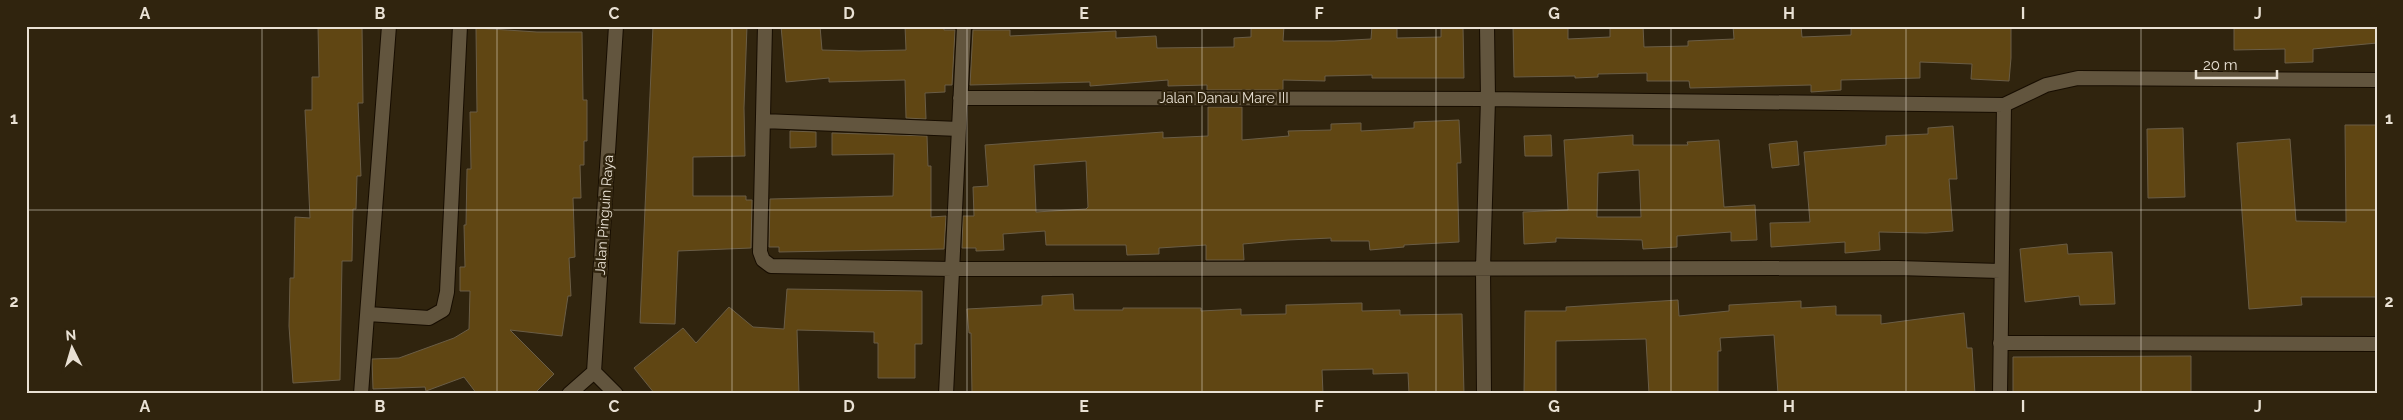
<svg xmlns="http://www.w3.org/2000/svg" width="2403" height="420" font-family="Raleway,sans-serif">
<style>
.building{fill:#604613;stroke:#6a5d46;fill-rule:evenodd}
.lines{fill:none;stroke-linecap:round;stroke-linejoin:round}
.minor-casing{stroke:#170d00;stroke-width:16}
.minor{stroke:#62553e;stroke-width:14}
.grid{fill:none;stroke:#e9e1d4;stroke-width:1;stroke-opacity:0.55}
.labels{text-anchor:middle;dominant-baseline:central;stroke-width:5;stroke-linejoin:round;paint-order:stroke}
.street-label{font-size:14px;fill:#e9e1d4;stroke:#30240e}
.neatline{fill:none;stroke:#e9e1d4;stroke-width:2}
.grid-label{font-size:16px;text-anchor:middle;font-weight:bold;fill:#e9e1d4}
</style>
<rect width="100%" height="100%" fill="#30240e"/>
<!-- building -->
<path class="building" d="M 318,26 L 362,26 L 363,103 L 358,103 L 361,176 L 357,176 L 356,209 L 353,209 L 352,261 L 342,261 L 340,380 L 293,383 L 289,326 L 290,278 L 294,278 L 295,217 L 310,218 L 305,110 L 312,110 L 312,77 L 319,77 Z
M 653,26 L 747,26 L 744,108 L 745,156 L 693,157 L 693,196 L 746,196 L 746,200 L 752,200 L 751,248 L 678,251 L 675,324 L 640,323 Z
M 781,26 L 820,26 L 822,50 L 859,51 L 906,50 L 905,26 L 944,26 L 944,30 L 955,30 L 952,85 L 945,85 L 945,92 L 925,93 L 926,119 L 906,118 L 905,80 L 829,82 L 829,78 L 786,82 Z
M 1251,26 L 1284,26 L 1283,41 L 1334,41 L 1371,39 L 1372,26 L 1397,26 L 1397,38 L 1441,37 L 1441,28 L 1463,27 L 1464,78 L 1372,78 L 1372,75 L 1325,76 L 1325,81 L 1283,80 L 1283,90 L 1207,90 L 1207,85 L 1168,86 L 1168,80 L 1090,86 L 1090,82 L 970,85 L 973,30 L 1010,30 L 1010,36 L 1116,31 L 1116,38 L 1156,36 L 1157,48 L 1234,47 L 1234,38 L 1251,37 Z
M 1513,26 L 1568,26 L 1568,39 L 1610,37 L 1610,26 L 1643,26 L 1644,47 L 1688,46 L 1688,41 L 1734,39 L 1733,26 L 1801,26 L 1802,37 L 1851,35 L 1851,26 L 2011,26 L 2011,58 L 2009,81 L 1971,79 L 1972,64 L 1920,62 L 1920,78 L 1841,80 L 1841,90 L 1811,92 L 1811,85 L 1690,88 L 1689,81 L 1647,81 L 1647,73 L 1598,74 L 1598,77 L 1575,78 L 1575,76 L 1514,77 Z
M 2234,26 L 2377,26 L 2377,43 L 2313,49 L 2313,62 L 2285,63 L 2285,49 L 2234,50 Z
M 476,28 L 537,32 L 582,32 L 583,100 L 587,100 L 587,141 L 584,141 L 584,165 L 580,165 L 581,198 L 573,198 L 575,257 L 569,258 L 571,296 L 568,296 L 562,336 L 510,330 L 554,374 L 534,394 L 477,394 L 464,377 L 426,391 L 425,387 L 373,389 L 372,359 L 399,358 L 454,338 L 469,329 L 470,291 L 460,291 L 460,267 L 465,267 L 464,225 L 466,225 L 467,169 L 471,169 L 470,112 L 477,112 Z
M 1208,107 L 1242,107 L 1242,140 L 1289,136 L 1288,131 L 1331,130 L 1331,124 L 1361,123 L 1361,131 L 1414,128 L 1414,122 L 1459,120 L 1461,163 L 1457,163 L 1459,242 L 1404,245 L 1404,247 L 1370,250 L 1369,241 L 1331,241 L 1331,238 L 1288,240 L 1243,244 L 1244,260 L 1206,260 L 1206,245 L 1159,248 L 1159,254 L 1127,255 L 1126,245 L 1046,245 L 1045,231 L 1003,234 L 1004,250 L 976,251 L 976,248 L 962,248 L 963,216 L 974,216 L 973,187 L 988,186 L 985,145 L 1163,132 L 1163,138 L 1208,136 ZM 1086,161 L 1088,207 L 1086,209 L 1036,212 L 1034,165 Z
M 2345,125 L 2376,125 L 2377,297 L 2301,297 L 2302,305 L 2249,309 L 2237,143 L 2290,139 L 2296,221 L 2346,222 Z
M 1953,126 L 1957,179 L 1949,179 L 1953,231 L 1926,233 L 1879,232 L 1880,250 L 1845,253 L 1845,242 L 1771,247 L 1770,223 L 1810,222 L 1804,152 L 1886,145 L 1886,136 L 1928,134 L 1928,128 Z
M 2183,128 L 2185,197 L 2148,198 L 2147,129 Z
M 790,131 L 816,132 L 816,147 L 790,148 Z
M 832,133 L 927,136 L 928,166 L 931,166 L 931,217 L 946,216 L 944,249 L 779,252 L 779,247 L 769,247 L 770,199 L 893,196 L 894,154 L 832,155 Z
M 1551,135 L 1552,156 L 1525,156 L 1524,136 Z
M 1633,135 L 1633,145 L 1688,145 L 1687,142 L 1719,140 L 1724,207 L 1755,205 L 1757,240 L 1731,241 L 1731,232 L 1677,236 L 1677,247 L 1643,249 L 1642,240 L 1556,238 L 1556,242 L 1524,244 L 1523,212 L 1568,210 L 1564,140 ZM 1639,170 L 1641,217 L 1597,217 L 1598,173 Z
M 1797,141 L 1799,165 L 1772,168 L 1769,144 Z
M 2067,244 L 2068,254 L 2112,252 L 2115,304 L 2080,305 L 2079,296 L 2025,302 L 2020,249 Z
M 787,289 L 922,291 L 922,344 L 915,344 L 915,378 L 878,378 L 878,343 L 874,343 L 874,332 L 797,330 L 799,394 L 655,394 L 634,368 L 683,328 L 696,343 L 729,307 L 753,327 L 784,329 Z
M 1073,294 L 1074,310 L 1123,310 L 1123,308 L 1201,308 L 1201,311 L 1241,309 L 1241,315 L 1286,314 L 1286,305 L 1362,303 L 1362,311 L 1400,310 L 1400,315 L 1462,314 L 1464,394 L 1409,394 L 1408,373 L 1373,374 L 1373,369 L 1322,370 L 1323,394 L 972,394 L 971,333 L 969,333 L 967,309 L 1042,305 L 1042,296 Z
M 1678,300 L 1679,316 L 1729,311 L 1729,305 L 1801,301 L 1801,308 L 1836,306 L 1836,315 L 1881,315 L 1881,324 L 1964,313 L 1967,348 L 1972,348 L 1975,394 L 1778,394 L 1774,335 L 1720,338 L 1721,351 L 1718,351 L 1718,394 L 1649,394 L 1646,339 L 1556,341 L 1556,394 L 1524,394 L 1525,311 L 1566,311 L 1566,307 Z
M 2191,356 L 2191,394 L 2013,394 L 2013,357 Z"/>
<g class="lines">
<defs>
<path id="minor" d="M 765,26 L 760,252 L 763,260 L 771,266 L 952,269 L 1898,268 L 2000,271
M 960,98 L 1488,99 L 2004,105 L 2046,85 L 2078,78 L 2377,80
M 763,121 L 959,129
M 368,314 L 429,318 L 443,310 L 447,292 L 460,26
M 2000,343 L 2377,344
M 361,394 L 389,26
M 569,394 L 594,372
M 616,394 L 594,372 L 616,26
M 946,394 L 964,26
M 1484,394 L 1483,268 L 1488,99 L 1487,26
M 2000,394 L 2004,105"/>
</defs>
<!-- minor casing -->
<use href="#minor" class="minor-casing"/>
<!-- minor -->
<use href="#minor" class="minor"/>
</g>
<!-- grid -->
<path class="grid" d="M 262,26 L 262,394M 497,26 L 497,394M 732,26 L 732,394M 967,26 L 967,394M 1202,26 L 1202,394M 1436,26 L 1436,394M 1671,26 L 1671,394M 1906,26 L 1906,394M 2141,26 L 2141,394M 26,210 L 2377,210"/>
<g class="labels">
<!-- street labels -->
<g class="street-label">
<text x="1224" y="98">Jalan Danau Mare III</text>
<text transform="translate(604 215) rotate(-86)">Jalan Pinguin Raya</text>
</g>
</g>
<!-- border -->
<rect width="2403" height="420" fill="none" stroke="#30240e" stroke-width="55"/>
<!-- north arrow -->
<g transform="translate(72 348) rotate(355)" stroke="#30240e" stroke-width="4" paint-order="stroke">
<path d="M0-4L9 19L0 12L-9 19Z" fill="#e9e1d4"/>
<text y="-8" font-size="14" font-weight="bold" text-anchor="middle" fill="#e9e1d4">N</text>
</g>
<!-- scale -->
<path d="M2196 70v8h81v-8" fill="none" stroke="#e9e1d4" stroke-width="2.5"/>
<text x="2203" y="70" font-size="15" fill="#e9e1d4" stroke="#30240e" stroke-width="4" paint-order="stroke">20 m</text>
<rect x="28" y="28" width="2348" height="364" class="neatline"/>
<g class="grid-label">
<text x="145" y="19">A</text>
<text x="380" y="19">B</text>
<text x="614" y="19">C</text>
<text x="849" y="19">D</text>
<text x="1084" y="19">E</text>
<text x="1319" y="19">F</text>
<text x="1554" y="19">G</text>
<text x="1789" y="19">H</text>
<text x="2023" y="19">I</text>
<text x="2258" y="19">J</text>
<text x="14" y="124">1</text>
<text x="2389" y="124">1</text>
<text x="14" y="307">2</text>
<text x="2389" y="307">2</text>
<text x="145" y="412">A</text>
<text x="380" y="412">B</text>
<text x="614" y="412">C</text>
<text x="849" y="412">D</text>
<text x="1084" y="412">E</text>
<text x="1319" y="412">F</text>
<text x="1554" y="412">G</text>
<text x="1789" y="412">H</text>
<text x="2023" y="412">I</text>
<text x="2258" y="412">J</text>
</g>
</svg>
